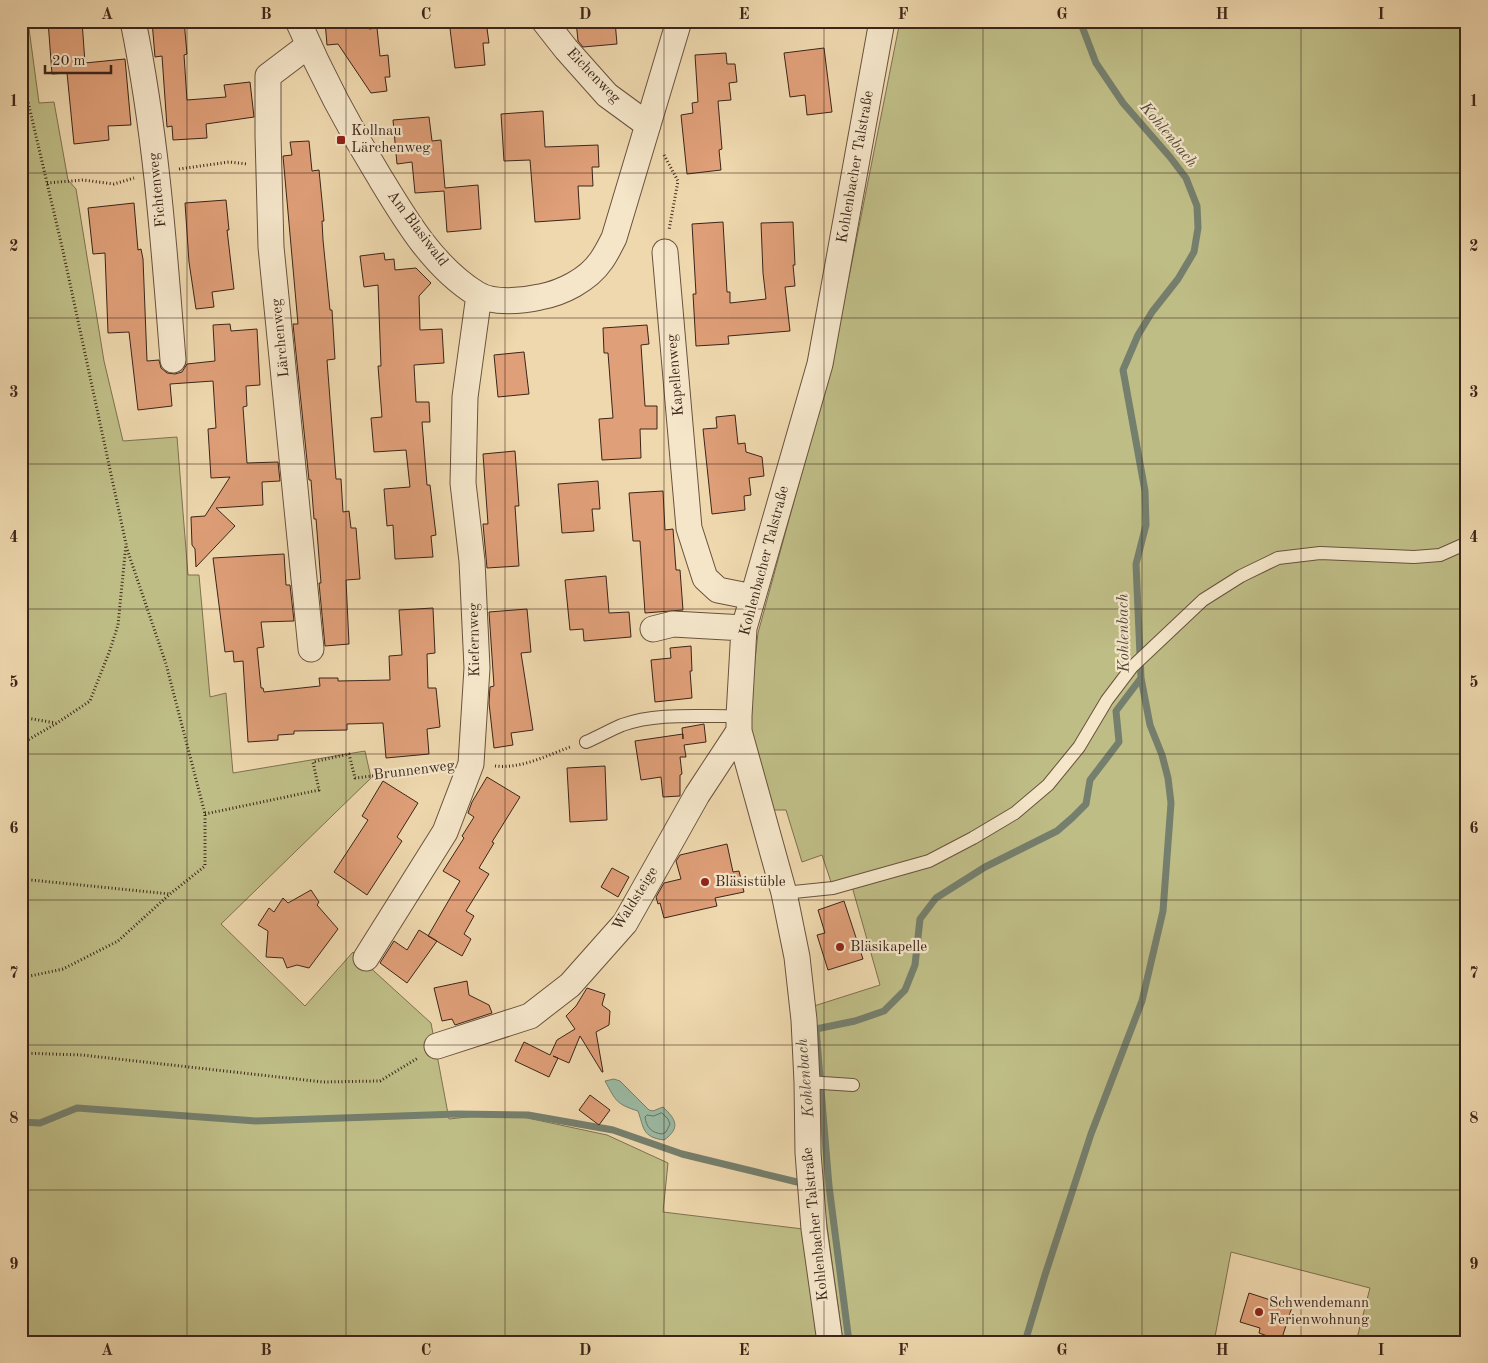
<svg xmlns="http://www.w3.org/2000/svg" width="1488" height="1363" font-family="'Old Standard TT',serif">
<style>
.green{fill:#bfbd86;stroke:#7e7150}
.water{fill:#9bbba5;stroke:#757f6d}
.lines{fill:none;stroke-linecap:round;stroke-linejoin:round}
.shore{stroke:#6c705f;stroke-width:1}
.stream{stroke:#757f6d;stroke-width:7}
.building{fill:#df9f78;stroke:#3c2519}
.service-casing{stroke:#69523e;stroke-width:14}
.minor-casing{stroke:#69523e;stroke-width:27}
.path{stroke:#3c2519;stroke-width:3;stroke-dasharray:1 2.5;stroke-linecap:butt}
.service{stroke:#f5e6ca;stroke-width:12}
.minor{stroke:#f5e6ca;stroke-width:25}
.grid{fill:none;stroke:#3c2519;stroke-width:1;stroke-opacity:0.55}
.poi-dot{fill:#8f2418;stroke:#f5e6ca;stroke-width:2}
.labels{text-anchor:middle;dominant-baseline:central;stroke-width:4.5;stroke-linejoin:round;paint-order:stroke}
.street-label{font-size:15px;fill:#3c2519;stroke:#f5e6ca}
.poi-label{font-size:15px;fill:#3c2519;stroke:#f5e6ca;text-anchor:start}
.water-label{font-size:16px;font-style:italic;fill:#544a3c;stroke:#f5e6ca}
.neatline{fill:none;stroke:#3c2519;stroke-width:2}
.grid-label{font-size:16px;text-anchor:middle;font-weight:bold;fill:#3c2519}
</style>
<rect width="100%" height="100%" fill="#efd8ae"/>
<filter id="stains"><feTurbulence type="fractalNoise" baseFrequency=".004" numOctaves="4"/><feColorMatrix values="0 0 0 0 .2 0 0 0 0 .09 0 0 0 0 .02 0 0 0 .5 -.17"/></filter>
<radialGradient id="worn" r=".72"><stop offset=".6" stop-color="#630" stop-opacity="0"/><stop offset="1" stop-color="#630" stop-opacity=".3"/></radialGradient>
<!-- green -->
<path class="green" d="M 21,21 L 28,21 L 39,103 L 54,102 L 68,180 L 76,189 L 104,361 L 123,441 L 177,437 L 188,575 L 199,575 L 210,697 L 226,693 L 233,773 L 365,751 L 371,778 L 221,924 L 305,1006 L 353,952 L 431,1023 L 449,1119 L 504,1113 L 607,1135 L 668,1163 L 663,1212 L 803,1229 L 819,1342 L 21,1342 Z
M 900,21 L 1467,21 L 1467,1342 L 1356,1342 L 1370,1288 L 1231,1252 L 1214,1342 L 843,1342 L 817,1154 L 814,1006 L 880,985 L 851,883 L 833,888 L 822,855 L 802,862 L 786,810 L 773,810 L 748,724 L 758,633 L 832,362 Z"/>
<!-- water -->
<path class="water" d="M 614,1079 L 620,1081 L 649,1110 L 653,1111 L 663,1107 C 676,1119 681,1128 664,1140 C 642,1137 644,1128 638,1111 C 616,1104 616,1101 605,1081 Z"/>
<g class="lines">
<!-- shore -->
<path class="shore" d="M 662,1113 L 668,1119 L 670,1124 L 666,1132 L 662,1134 C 652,1133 646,1127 645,1117 L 647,1115 L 653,1116 Z"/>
<!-- stream -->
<path class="stream" d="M 21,1122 L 40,1123 L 77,1108 L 256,1121 L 457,1114 L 528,1115 L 613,1130 L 682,1154 L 797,1182
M 849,1342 L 829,1186 L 816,1029 L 855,1021 L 884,1011 L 905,990 L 915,965 L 920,919 L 936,898 L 985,867 L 1057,831 L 1072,818 L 1086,804 L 1090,780 L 1119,742 L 1116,711 L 1141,678 L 1136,564 L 1146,525 L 1145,491 L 1123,370 L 1138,335 L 1152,312 L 1178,279 L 1194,252 L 1198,228 L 1197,206 L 1186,178 L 1170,157 L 1123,103 L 1096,63 L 1080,21
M 1025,1342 L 1045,1275 L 1091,1134 L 1142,1001 L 1163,911 L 1171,803 L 1168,778 L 1162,755 L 1150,725 L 1141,678"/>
</g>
<!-- building -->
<path class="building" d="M 48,21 L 82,21 L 85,63 L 125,59 L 131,125 L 108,126 L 109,140 L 74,144 L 67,73 L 52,74 Z
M 152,21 L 184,21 L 187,54 L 184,55 L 187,100 L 226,97 L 224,85 L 250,82 L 254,117 L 206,124 L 207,138 L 173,140 L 172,126 L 167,127 L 162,56 L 155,57 Z
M 325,21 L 368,21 L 369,29 L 377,28 L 380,56 L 388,55 L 390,77 L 385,77 L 387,91 L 371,93 L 338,44 L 327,45 Z
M 449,21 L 486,21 L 489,43 L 483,43 L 485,65 L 455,68 Z
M 576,21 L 615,21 L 617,44 L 583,47 L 578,41 Z
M 824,48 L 832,112 L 807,115 L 805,95 L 790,97 L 784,53 Z
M 726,53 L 727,64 L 735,64 L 737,82 L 729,83 L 731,100 L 718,101 L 722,149 L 719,150 L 721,170 L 687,174 L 681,115 L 693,113 L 692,103 L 698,102 L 695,55 Z
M 543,111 L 545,147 L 598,145 L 599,167 L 592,167 L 593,186 L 578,186 L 580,219 L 535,222 L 530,160 L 504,161 L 501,114 Z
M 429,117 L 432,141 L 441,140 L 445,188 L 478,185 L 481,229 L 447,232 L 444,191 L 415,193 L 412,162 L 397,164 L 393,120 Z
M 309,141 L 312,171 L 319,170 L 324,221 L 322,221 L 323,240 L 330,310 L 332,310 L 335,359 L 327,360 L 336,479 L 341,479 L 343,512 L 349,511 L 351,528 L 356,528 L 360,579 L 346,580 L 349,644 L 325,646 L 319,583 L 321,583 L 316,519 L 314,519 L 311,480 L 309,480 L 293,324 L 298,324 L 283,156 L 292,155 L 290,142 Z
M 226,200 L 229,230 L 227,230 L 234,289 L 212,292 L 214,307 L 196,309 L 189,262 L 185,203 Z
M 134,203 L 138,250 L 141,249 L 143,259 L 147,361 L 159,360 L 161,368 L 167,373 L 175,374 L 182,372 L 187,364 L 215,361 L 213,325 L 230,324 L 231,331 L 257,329 L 260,385 L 246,386 L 247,406 L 243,407 L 247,463 L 278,462 L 280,481 L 262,482 L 263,505 L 216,508 L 235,526 L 196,567 L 195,549 L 192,545 L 191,517 L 205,516 L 230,477 L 211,478 L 208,429 L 216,428 L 213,381 L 170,384 L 172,406 L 138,410 L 129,332 L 108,333 L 105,253 L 93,254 L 88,208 Z
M 723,222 L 727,292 L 730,292 L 730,303 L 766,299 L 763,273 L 761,223 L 793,222 L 795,265 L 793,265 L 795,286 L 785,287 L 790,331 L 728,336 L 729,344 L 696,346 L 693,294 L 696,294 L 692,224 Z
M 384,253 L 385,260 L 394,259 L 395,270 L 416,268 L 431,283 L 419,296 L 420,330 L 442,329 L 444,363 L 414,365 L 416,402 L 429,402 L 430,422 L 422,422 L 427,485 L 430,485 L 436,535 L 431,536 L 433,557 L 395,559 L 393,525 L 387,526 L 384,489 L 410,487 L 406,450 L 374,452 L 371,418 L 382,417 L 378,366 L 381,366 L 378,285 L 364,287 L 360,256 Z
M 647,325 L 649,344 L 641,345 L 645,406 L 657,406 L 657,429 L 640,429 L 641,458 L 602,460 L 599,419 L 613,418 L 608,353 L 604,353 L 603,328 Z
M 524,352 L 529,394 L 498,397 L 494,355 Z
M 735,415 L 738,444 L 745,443 L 746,452 L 762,457 L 764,476 L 749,478 L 751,495 L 744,496 L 745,510 L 712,514 L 703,429 L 717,428 L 716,417 Z
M 515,451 L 519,506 L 515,506 L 519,566 L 487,568 L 483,524 L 488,524 L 483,454 Z
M 598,481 L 600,509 L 592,509 L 594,531 L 562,533 L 558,484 Z
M 663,491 L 665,530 L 673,529 L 676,570 L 680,570 L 683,610 L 645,613 L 640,541 L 633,541 L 629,493 Z
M 284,554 L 286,585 L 290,585 L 294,621 L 261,622 L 264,647 L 257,648 L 261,688 L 263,688 L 264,692 L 320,686 L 319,678 L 338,678 L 338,681 L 390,680 L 389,656 L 402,655 L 399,610 L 433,608 L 435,653 L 427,654 L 428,688 L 436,688 L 440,727 L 427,729 L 429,754 L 386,758 L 383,723 L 347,724 L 347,730 L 294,731 L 294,734 L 278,735 L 278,740 L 248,742 L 243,661 L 234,662 L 233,651 L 225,652 L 213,558 Z
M 606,576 L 609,613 L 629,612 L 631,637 L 584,641 L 583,629 L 570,630 L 565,580 Z
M 527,609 L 531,652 L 521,653 L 533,730 L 511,733 L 513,745 L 494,748 L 489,703 L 490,687 L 494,686 L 489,612 Z
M 691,646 L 692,671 L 690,671 L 692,698 L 655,702 L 651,660 L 671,658 L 670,648 Z
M 704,724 L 706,742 L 684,745 L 686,757 L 680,757 L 682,774 L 680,775 L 680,796 L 663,797 L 661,777 L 641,780 L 635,741 L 683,734 L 683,739 L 682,728 Z
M 605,766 L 607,820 L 570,822 L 567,768 Z
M 487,777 L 520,797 L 492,842 L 494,843 L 479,868 L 489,874 L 466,911 L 474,916 L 464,934 L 471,939 L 462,956 L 428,936 L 460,881 L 443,871 L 464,838 L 462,836 L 474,817 L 468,813 L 472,802 Z
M 383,781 L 418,803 L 397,837 L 402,841 L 367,895 L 334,872 L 368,820 L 362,816 Z
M 727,844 L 733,872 L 739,871 L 744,892 L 715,898 L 717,906 L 664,918 L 660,903 L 658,904 L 656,897 L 664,883 L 681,879 L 676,861 L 680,855 Z
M 612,868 L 629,877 L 618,897 L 601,887 Z
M 311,890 L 319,902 L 317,905 L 338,929 L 309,968 L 297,965 L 287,968 L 283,958 L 266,957 L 268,931 L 258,925 L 269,908 L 274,912 L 283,898 L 288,903 Z
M 844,901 L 863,959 L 828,970 L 817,935 L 825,933 L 818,910 Z
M 419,930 L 437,941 L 407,983 L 380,963 L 394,941 L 407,950 Z
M 467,981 L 469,995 L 489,1005 L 492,1013 L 455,1025 L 452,1019 L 442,1021 L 434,988 Z
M 587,988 L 605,994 L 602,1005 L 610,1011 L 609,1025 L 596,1032 L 603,1072 L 602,1072 L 580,1036 L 569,1063 L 553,1056 L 558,1058 L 549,1077 L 515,1061 L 524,1042 L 550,1055 L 557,1040 L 575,1029 L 566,1016 L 576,1006 Z
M 590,1095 L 610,1110 L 599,1125 L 579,1110 Z
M 1249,1293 L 1292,1307 L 1281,1341 L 1259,1333 L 1260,1328 L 1240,1322 Z"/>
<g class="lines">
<defs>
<path id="service" d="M 586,742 C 598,737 610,730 622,725 C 658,712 700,717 739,716
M 784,893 L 833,888 L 929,861 L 973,838 L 1015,813 L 1048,785 L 1079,747 L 1107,700 L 1132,667 L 1203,600 L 1241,576 L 1278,558 L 1320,553 L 1414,557 L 1440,555 L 1467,543
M 807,1082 L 853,1085"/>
<path id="minor" d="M 133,21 C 156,133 164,246 173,360
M 298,21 C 321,74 348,126 379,176 C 405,219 433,267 477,294 C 493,304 523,301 540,297 C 562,293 588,280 601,261 C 606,254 610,246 614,238 L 679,21
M 544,21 L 566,49 L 607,95 L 648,125
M 309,45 L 268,76 L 268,136 L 271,247 L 311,649
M 665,252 L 689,528 L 705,578 L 718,590 L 753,597
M 653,629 L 673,624 L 744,628
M 366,958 L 445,832 L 471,764 L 477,668 L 472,561 L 463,483 L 465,397 L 479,295
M 437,1046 L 530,1016 L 570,985 L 625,923 L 697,795 L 739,731
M 830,1342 L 814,1229 L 808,1153 L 807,1082 L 804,1020 L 797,957 L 784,893 L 739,731 L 739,716 L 744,628 L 820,364 L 882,21"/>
</defs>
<!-- service casing -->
<use href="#service" class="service-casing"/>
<!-- minor casing -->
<use href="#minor" class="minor-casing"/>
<!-- path -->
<path class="path" d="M 21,72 L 63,251 L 126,544 L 118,625 L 110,650 L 90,701 L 57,723 L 21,744
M 21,112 L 26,95
M 664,155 L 678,181 L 669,230
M 179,169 L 229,162 L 247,164
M 47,183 L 83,180 L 114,184 L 134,178
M 21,581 L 27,626 L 21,644
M 21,717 L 56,723
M 495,766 C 521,769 546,756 570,747
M 205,814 L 319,790 L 313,762 L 349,754 L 355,778 L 444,768
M 21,879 L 170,894
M 21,978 L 63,969 L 118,941 L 170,894 L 205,866 L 205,814 L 166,664 L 126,546
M 21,1053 L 82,1055 L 323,1082 L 380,1081 L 418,1058"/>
<!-- service -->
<use href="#service" class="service"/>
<!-- minor -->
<use href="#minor" class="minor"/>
</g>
<!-- grid -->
<path class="grid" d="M 187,21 L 187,1342M 346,21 L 346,1342M 505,21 L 505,1342M 664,21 L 664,1342M 824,21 L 824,1342M 983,21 L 983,1342M 1142,21 L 1142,1342M 1301,21 L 1301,1342M 21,173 L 1467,173M 21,318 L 1467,318M 21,464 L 1467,464M 21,609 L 1467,609M 21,754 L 1467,754M 21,900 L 1467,900M 21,1045 L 1467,1045M 21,1190 L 1467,1190"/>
<!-- markers -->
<g class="poi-dot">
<rect x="336" y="135" width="10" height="10" rx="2.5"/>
<circle cx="705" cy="882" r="5"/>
<circle cx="840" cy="947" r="5"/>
<circle cx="1259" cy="1312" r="5"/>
</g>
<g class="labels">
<!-- street labels -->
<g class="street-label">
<text transform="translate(593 76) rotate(46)">Eichenweg</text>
<text transform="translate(856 167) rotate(-80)">Kohlenbacher Talstraße</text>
<text transform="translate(158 190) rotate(-96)">Fichtenweg</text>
<text transform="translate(417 229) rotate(53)">Am Blasiwald</text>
<text transform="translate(281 338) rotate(-96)">Lärchenweg</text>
<text transform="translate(676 375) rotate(-95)">Kapellenweg</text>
<text transform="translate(765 561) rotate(-75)">Kohlenbacher Talstraße</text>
<text transform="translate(475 640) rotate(-91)">Kiefernweg</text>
<text transform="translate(414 771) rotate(-7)">Brunnenweg</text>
<text transform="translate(636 899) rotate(-58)">Waldsteige</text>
<text transform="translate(816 1224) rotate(-96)">Kohlenbacher Talstraße</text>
</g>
<!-- poi labels -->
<g class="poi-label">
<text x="351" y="131">Kollnau<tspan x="351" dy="17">Lärchenweg</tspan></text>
<text x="715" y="882">Bläsistüble</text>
<text x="850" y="947">Bläsikapelle</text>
<text x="1269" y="1303">Schwendemann<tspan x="1269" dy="17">Ferienwohnung</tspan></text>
</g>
<!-- water labels -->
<g class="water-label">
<text transform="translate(1168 135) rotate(50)">Kohlenbach</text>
<text transform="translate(1124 633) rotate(-91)">Kohlenbach</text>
<text transform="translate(806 1078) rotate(-95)">Kohlenbach</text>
</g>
</g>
<!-- margin -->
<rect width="1488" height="1363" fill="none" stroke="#efd8ae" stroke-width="55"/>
<!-- scale -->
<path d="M45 65v8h66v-8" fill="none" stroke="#3c2519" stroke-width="2.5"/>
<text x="52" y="65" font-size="15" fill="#3c2519" stroke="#f5e6ca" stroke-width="4" paint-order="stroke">20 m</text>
<rect x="28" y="28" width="1432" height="1308" class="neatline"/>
<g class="grid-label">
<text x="107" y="19">A</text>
<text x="266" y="19">B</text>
<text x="426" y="19">C</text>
<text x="585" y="19">D</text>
<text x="744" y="19">E</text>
<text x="903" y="19">F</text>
<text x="1062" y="19">G</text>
<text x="1222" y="19">H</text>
<text x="1381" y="19">I</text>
<text x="14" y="106">1</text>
<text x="1474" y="106">1</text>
<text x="14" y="251">2</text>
<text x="1474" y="251">2</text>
<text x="14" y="397">3</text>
<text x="1474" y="397">3</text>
<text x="14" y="542">4</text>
<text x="1474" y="542">4</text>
<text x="14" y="687">5</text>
<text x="1474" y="687">5</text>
<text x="14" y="833">6</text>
<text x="1474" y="833">6</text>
<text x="14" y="978">7</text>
<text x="1474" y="978">7</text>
<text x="14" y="1123">8</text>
<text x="1474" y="1123">8</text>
<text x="14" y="1269">9</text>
<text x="1474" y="1269">9</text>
<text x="107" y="1355">A</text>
<text x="266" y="1355">B</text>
<text x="426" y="1355">C</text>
<text x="585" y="1355">D</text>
<text x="744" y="1355">E</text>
<text x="903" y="1355">F</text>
<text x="1062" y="1355">G</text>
<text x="1222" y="1355">H</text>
<text x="1381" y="1355">I</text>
</g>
<rect width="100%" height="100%" filter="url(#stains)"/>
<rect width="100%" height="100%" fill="url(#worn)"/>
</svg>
